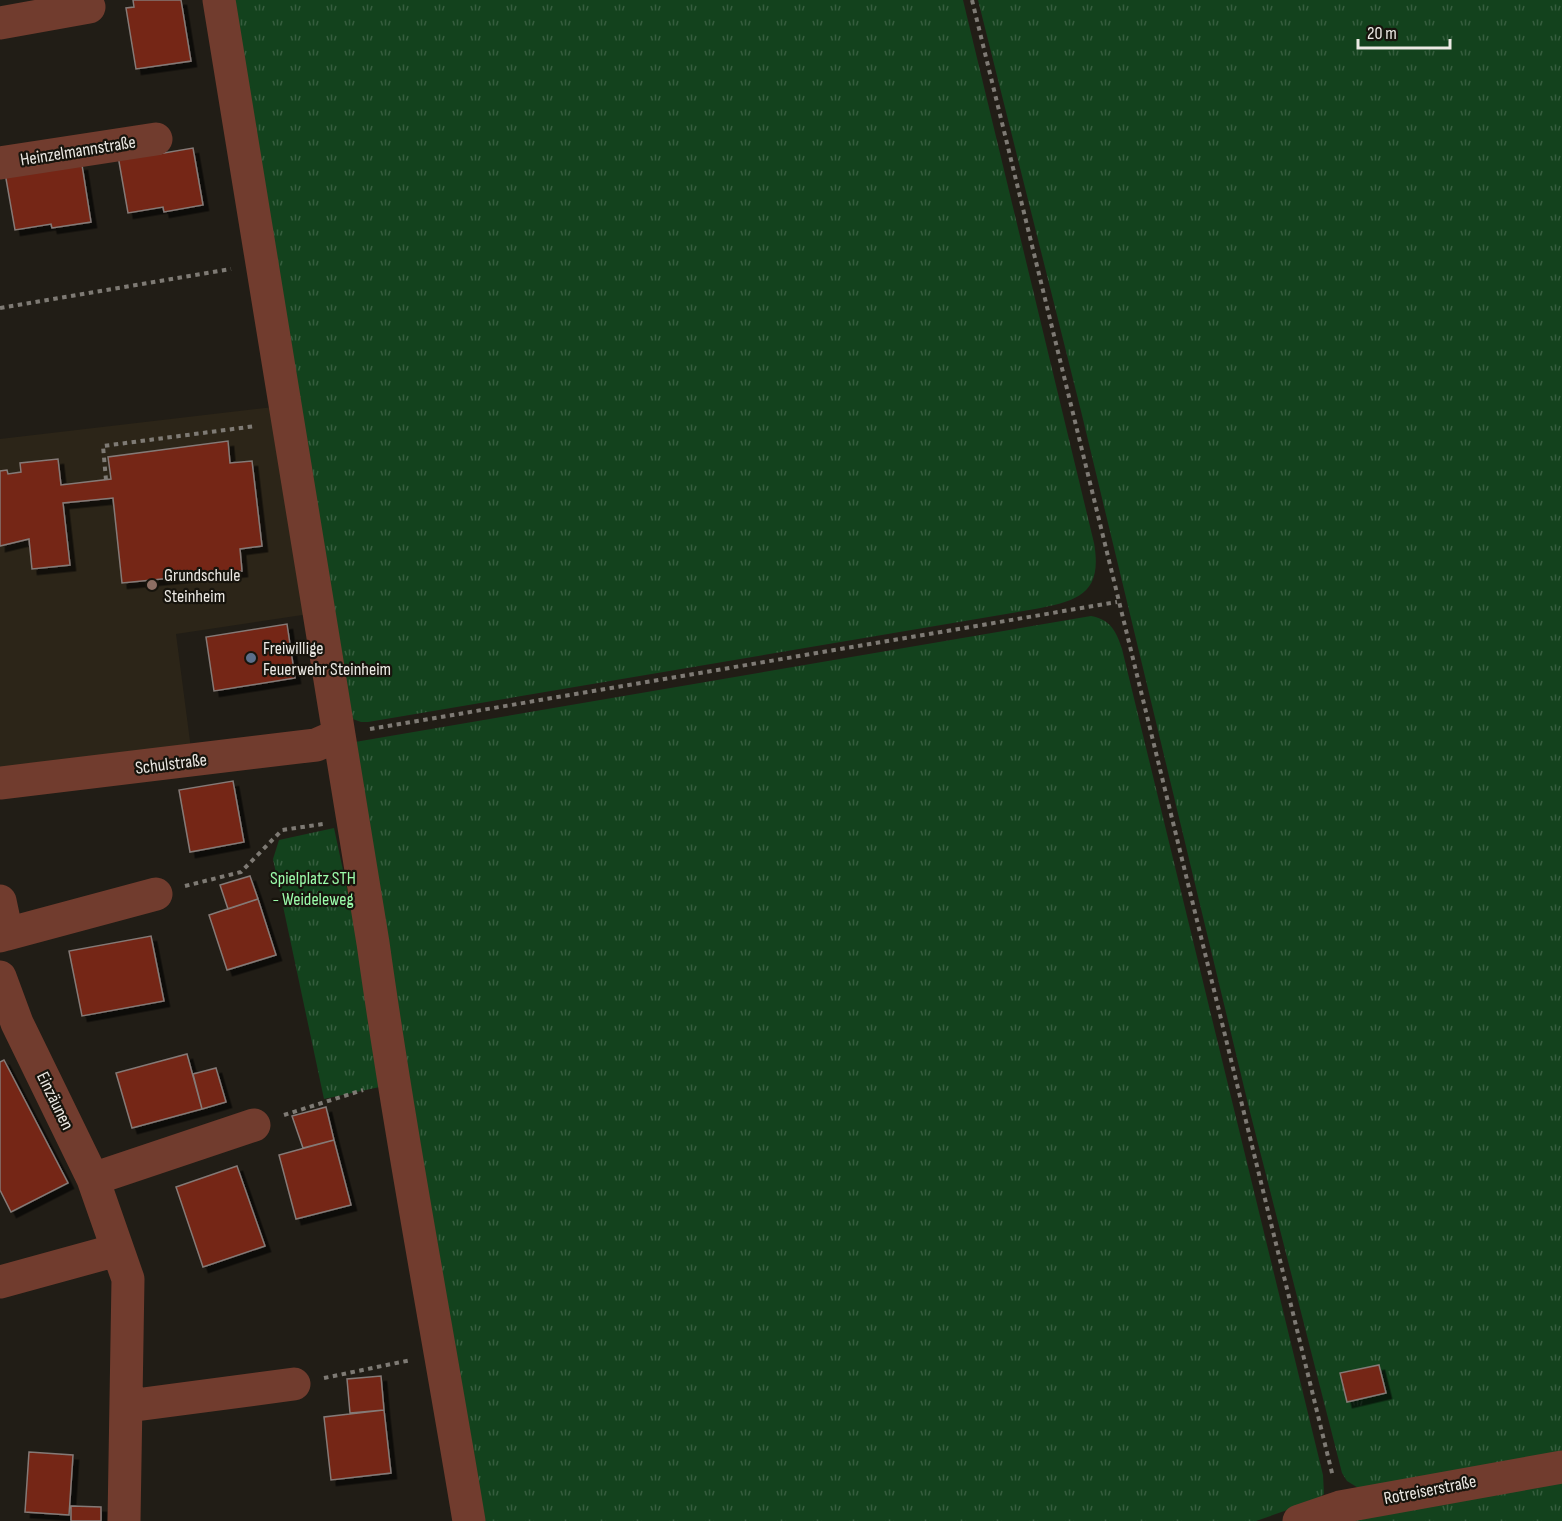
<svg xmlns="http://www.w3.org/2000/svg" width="1562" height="1521" font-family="'Sofia Sans Condensed',sans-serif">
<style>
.built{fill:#2c2518}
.grass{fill:url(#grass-tufts)}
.building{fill:#752513;stroke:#857a77;stroke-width:1.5;filter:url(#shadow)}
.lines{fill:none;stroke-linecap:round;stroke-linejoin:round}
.path{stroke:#7e7a74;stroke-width:4;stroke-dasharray:4.5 4.5;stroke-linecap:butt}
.minor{stroke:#713c2e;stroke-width:33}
.education-dot{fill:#8d6e63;stroke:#17140d;stroke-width:2}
.service-dot{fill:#5c6f8a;stroke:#17140d;stroke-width:2}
.labels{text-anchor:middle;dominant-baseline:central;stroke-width:4.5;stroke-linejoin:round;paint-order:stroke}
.street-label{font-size:18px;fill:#ece9e4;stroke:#17140d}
.poi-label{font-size:18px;fill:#ece9e4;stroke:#17140d;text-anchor:start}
.park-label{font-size:18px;fill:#9bfcaa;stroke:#17140d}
</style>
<defs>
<pattern id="grass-tufts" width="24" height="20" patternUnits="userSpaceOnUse" patternTransform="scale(1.5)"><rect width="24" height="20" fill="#13421d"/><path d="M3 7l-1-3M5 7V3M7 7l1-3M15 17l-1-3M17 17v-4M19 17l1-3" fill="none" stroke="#365d3e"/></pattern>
<filter id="shadow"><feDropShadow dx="5.5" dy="5.5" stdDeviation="0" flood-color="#0009"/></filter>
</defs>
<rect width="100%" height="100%" fill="#211d16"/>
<!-- built -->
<path class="built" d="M 274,407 L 309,614 L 176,634 L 191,749 L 0,769 L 0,439 Z"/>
<!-- grass -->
<path class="grass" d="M 229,0 L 963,0 L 1094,543 C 1103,594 1078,601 1035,609 L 368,722 L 361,722 L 350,718 Z
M 978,0 L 1562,0 L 1562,1453 L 1360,1489 L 1347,1481 L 1342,1473 L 1250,1112 L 1081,411 Z
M 1091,616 C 1111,620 1116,631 1122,649 L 1323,1475 L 1324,1494 L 1316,1500 L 1256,1521 L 480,1521 L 355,742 Z
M 334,828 L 389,1085 L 324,1099 L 273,859 L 279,840 Z
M 1562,1480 L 1562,1521 L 1346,1521 Z"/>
<!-- building -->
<path class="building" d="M 133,0 L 181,0 L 191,61 L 136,69 L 126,8 L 134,7 Z
M 193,148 L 203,205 L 164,212 L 163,207 L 128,213 L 118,156 L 158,154 Z
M 82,165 L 91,222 L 52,228 L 51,224 L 15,230 L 5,173 Z
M 228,441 L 230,463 L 252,461 L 262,546 L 240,549 L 242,571 L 122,583 L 113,498 L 63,503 L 70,565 L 32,569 L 29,539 L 0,546 L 0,471 L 7,470 L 8,474 L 21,472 L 20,463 L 58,459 L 61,485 L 111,479 L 108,457 Z
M 287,624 L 295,678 L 214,691 L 206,637 Z
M 233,781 L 244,842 L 190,852 L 179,790 Z
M 250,876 L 258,899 L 228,909 L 220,885 Z
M 258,899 L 276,955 L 227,970 L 209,915 Z
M 151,936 L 164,1001 L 82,1016 L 69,951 Z
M 187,1054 L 202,1109 L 132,1128 L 116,1073 Z
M 4,1060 L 68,1183 L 11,1212 L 0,1190 L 0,1062 Z
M 216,1068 L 226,1102 L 202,1109 L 193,1074 Z
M 326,1107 L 334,1140 L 303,1148 L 292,1116 Z
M 334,1140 L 351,1205 L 296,1219 L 279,1155 Z
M 237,1166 L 265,1246 L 203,1267 L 176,1187 Z
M 1379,1365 L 1386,1393 L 1347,1402 L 1340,1373 Z
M 381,1376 L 384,1410 L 350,1413 L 347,1379 Z
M 384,1410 L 391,1473 L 331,1480 L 324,1417 Z
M 29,1452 L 73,1455 L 69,1515 L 25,1512 Z
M 71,1506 L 101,1507 L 101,1521 L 71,1521 Z"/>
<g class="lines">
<!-- path -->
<path class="path" d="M 972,0 L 1333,1477
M 0,308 L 231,269
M 106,480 L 103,446 L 256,426
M 370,729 L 1117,602
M 185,886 L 241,872 L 282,830 L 323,824
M 284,1115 L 363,1090
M 324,1378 L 411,1360"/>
<!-- minor -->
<path class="minor" d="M 219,0 L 373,943 C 400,1136 437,1328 469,1521
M 0,23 L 89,7
M 0,163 L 156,139
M 0,783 L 316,745 L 339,735
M 0,901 L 7,934 L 0,936
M 7,934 L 156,894
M 0,977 L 17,1023 L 93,1179 L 128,1279 L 124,1521
M 93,1179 L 254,1125
M 0,1282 L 117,1250
M 128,1406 L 294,1384
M 1299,1521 L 1340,1507 L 1562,1467"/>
</g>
<!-- markers -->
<circle class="education-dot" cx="152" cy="585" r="6"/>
<circle class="service-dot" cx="251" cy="658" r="6"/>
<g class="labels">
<!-- street labels -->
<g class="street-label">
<text transform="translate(78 151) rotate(-9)">Heinzelmannstraße</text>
<text transform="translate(171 764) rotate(-7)">Schulstraße</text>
<text transform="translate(55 1101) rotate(64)">Einzäunen</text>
<text transform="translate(1430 1490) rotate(-11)">Rotreiserstraße</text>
</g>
<!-- poi labels -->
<g class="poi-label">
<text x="164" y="575">Grundschule<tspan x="164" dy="21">Steinheim</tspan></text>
<text x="263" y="648">Freiwillige<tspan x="263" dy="21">Feuerwehr Steinheim</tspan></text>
</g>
<!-- park labels -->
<g class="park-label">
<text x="313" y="878">Spielplatz STH<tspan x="313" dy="21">- Weideleweg</tspan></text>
</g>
</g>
<!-- scale -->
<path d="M1358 39v9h92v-9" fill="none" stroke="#ece9e4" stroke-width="3"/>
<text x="1367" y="39" font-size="18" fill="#ece9e4" stroke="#17140d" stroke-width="4.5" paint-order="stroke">20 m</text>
</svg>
